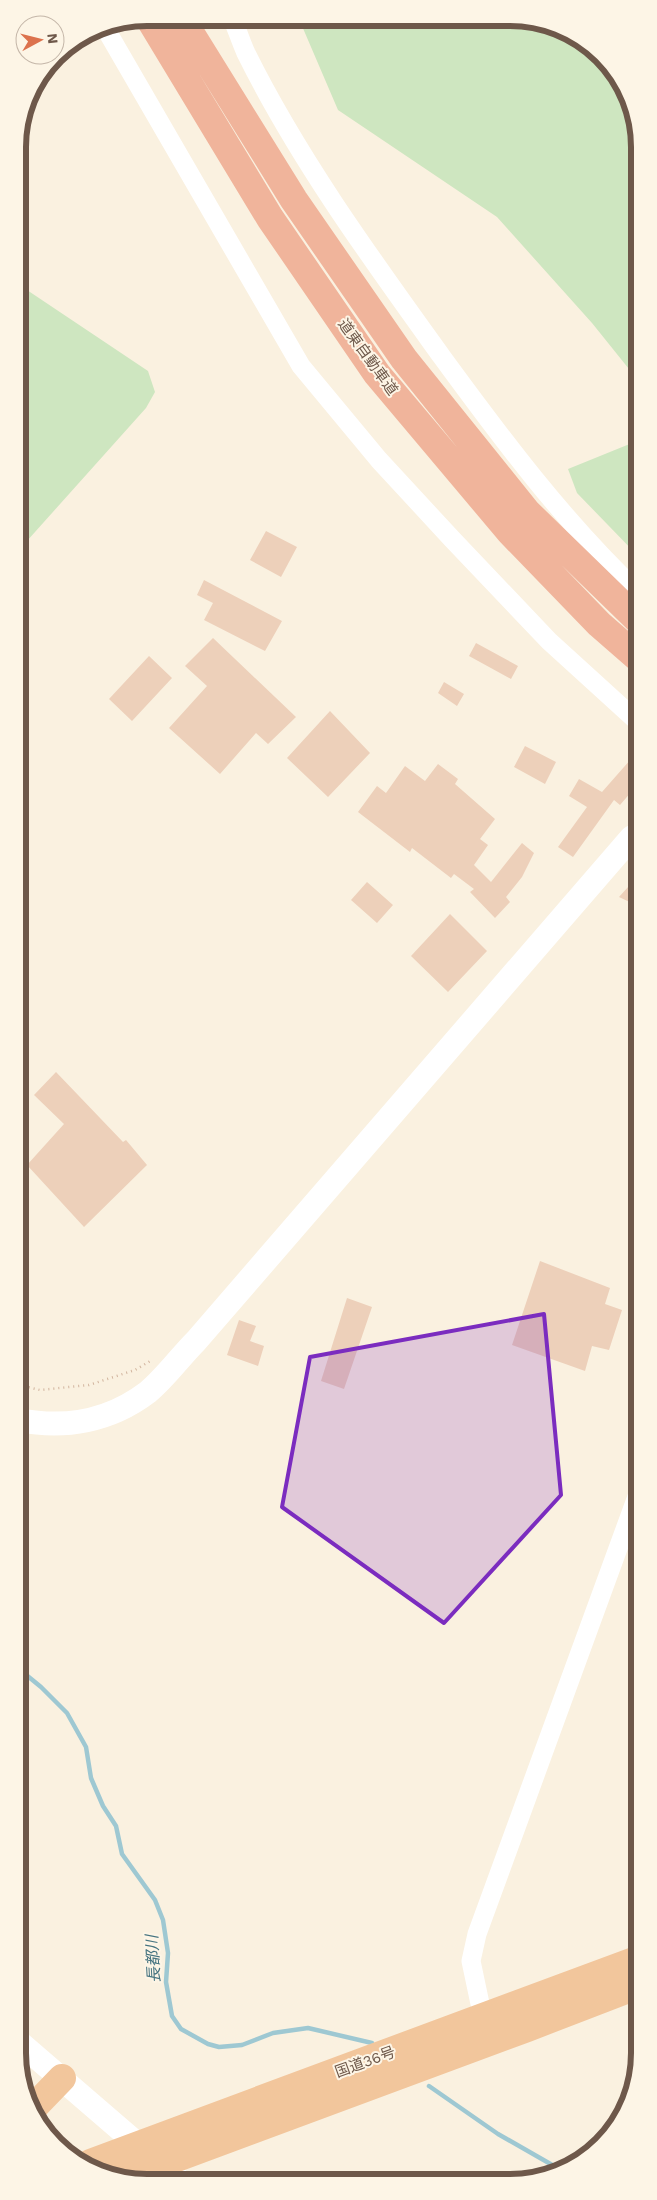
<svg xmlns="http://www.w3.org/2000/svg" width="657" height="2200" font-family="'Work Sans','Noto Sans JP',sans-serif">
<style>
.green{fill:#cee6c0}
.lines{fill:none;stroke-linecap:round;stroke-linejoin:round}
.stream{stroke:#9ec8d2;stroke-width:4.5}
.building{fill:#edd0ba}
.path{stroke:#d1b49e;stroke-width:2.5;stroke-dasharray:1 4;stroke-linecap:butt}
.minor{stroke:#fff;stroke-width:19}
.tertiary{stroke:#fff;stroke-width:24}
.trunk{stroke:#f2c69c;stroke-width:28}
.motorway{stroke:#f0b49b;stroke-width:28}
.marked{fill:#7b2cbf;fill-opacity:0.2;stroke:#7b2cbf;stroke-width:4;stroke-linejoin:round}
.labels{text-anchor:middle;dominant-baseline:central;stroke-width:4;stroke-linejoin:round;paint-order:stroke}
.street-label{font-size:15px;fill:#6e584a;stroke:#fdf5e6}
.water-label{font-size:16px;font-style:italic;fill:#467480;stroke:#fdf5e6}
.rim{fill:none;stroke:#6e584a;stroke-width:6}
</style>
<rect width="100%" height="100%" fill="#faf1e0"/>
<!-- green -->
<path class="green" d="M 299,19 L 535,20 L 602,56 L 637,122 L 637,379 L 592,323 L 497,217 L 338,110 Z
M 18,284 L 148,371 L 155,392 L 146,408 L 18,551 Z
M 637,441 L 638,556 L 577,493 L 568,469 Z"/>
<g class="lines">
<!-- stream -->
<path class="stream" d="M 19,1669 L 41,1687 L 67,1713 L 86,1747 L 91,1778 L 103,1806 L 116,1826 L 122,1854 L 155,1900 L 163,1920 L 168,1953 L 166,1982 L 172,2016 L 181,2029 L 208,2044 L 219,2047 L 242,2045 L 273,2033 L 308,2028 L 372,2043
M 429,2086 L 498,2134 L 561,2170"/>
</g>
<!-- building -->
<path class="building" d="M 266,531 L 297,547 L 281,577 L 250,560 Z
M 204,580 L 282,621 L 265,651 L 204,620 L 213,603 L 197,595 Z
M 213,638 L 296,717 L 268,744 L 256,733 L 220,774 L 169,728 L 207,686 L 185,666 Z
M 476,643 L 518,666 L 511,679 L 469,656 Z
M 149,656 L 172,678 L 132,721 L 109,699 Z
M 444,682 L 464,694 L 457,706 L 438,693 Z
M 330,711 L 370,753 L 328,797 L 287,758 Z
M 525,746 L 556,762 L 545,784 L 514,767 Z
M 631,759 L 638,766 L 638,784 L 620,805 L 614,800 L 573,857 L 558,847 L 587,807 L 569,796 L 579,779 L 602,792 Z
M 438,764 L 458,779 L 455,784 L 495,819 L 480,839 L 488,845 L 474,865 L 491,882 L 522,843 L 534,853 L 522,877 L 506,897 L 510,902 L 495,918 L 470,892 L 474,889 L 454,874 L 451,878 L 412,848 L 410,852 L 358,812 L 377,786 L 386,793 L 405,766 L 425,781 Z
M 638,876 L 638,906 L 619,897 Z
M 367,882 L 393,905 L 377,923 L 351,900 Z
M 450,914 L 487,951 L 448,992 L 411,956 Z
M 56,1072 L 123,1142 L 126,1140 L 147,1165 L 84,1227 L 27,1165 L 64,1124 L 34,1095 Z
M 540,1261 L 610,1288 L 605,1304 L 622,1310 L 609,1350 L 592,1346 L 585,1371 L 512,1345 Z
M 347,1298 L 372,1307 L 344,1389 L 321,1381 Z
M 239,1320 L 256,1326 L 250,1341 L 264,1346 L 258,1366 L 227,1355 Z"/>
<g class="lines">
<!-- path -->
<path class="path" d="M 19,1385 L 40,1390 L 89,1385 L 135,1370 L 152,1360"/>
<!-- minor -->
<path class="minor" d="M 232,18 C 237,29 241,42 246,53 C 299,160 373,261 442,357 C 502,439 564,522 638,592
M 104,26 L 301,366 L 379,460 L 452,539 L 549,641 L 638,722
M 483,2018 L 471,1961 L 477,1934 L 639,1491"/>
<!-- tertiary -->
<path class="tertiary" d="M 19,1420 C 65,1429 110,1421 148,1392 C 165,1378 180,1357 196,1341 L 631,838 L 638,834
M 20,2043 L 179,2180"/>
<!-- trunk -->
<path class="trunk" d="M 35,2106 L 62,2078
M 90,2163 L 639,1959
M 120,2179 L 527,2028 L 639,1985"/>
<!-- motorway -->
<path class="motorway" d="M 149,18 L 270,218 L 377,374 L 510,532 L 599,624 L 638,658
M 181,18 L 294,200 L 404,359 L 527,512 L 638,620"/>
</g>
<!-- marked area -->
<path class="marked" d="M 544,1314 L 561,1495 L 444,1623 L 282,1507 L 310,1357 Z"/>
<g class="labels">
<!-- street labels -->
<g class="street-label">
<text transform="translate(368 357) rotate(54)">道東自動車道</text>
<text transform="translate(365 2062) rotate(-20)">国道36号</text>
</g>
<!-- water labels -->
<g class="water-label">
<text transform="translate(153 1959) rotate(-93)">長都川</text>
</g>
</g>
<!-- crop -->
<path d="M0 0H657V2200H0ZM147 26H510A121 121 0 0 1 631 147V2053A121 121 0 0 1 510 2174H147A121 121 0 0 1 26 2053V147A121 121 0 0 1 147 26Z" fill="#fdf5e6" fill-rule="evenodd"/>
<path class="rim" d="M147 26H510A121 121 0 0 1 631 147V2053A121 121 0 0 1 510 2174H147A121 121 0 0 1 26 2053V147A121 121 0 0 1 147 26Z"/>
<!-- north arrow -->
<g transform="translate(40 40) rotate(83)"><circle r="24" fill="#fdf5e6" stroke="#c4b6a8"/>
<path d="M0-4L9 19L0 12L-9 19Z" fill="#dc724d"/>
<text y="-8" font-size="14" font-weight="bold" text-anchor="middle" fill="#6e584a">N</text>
</g>
</svg>
